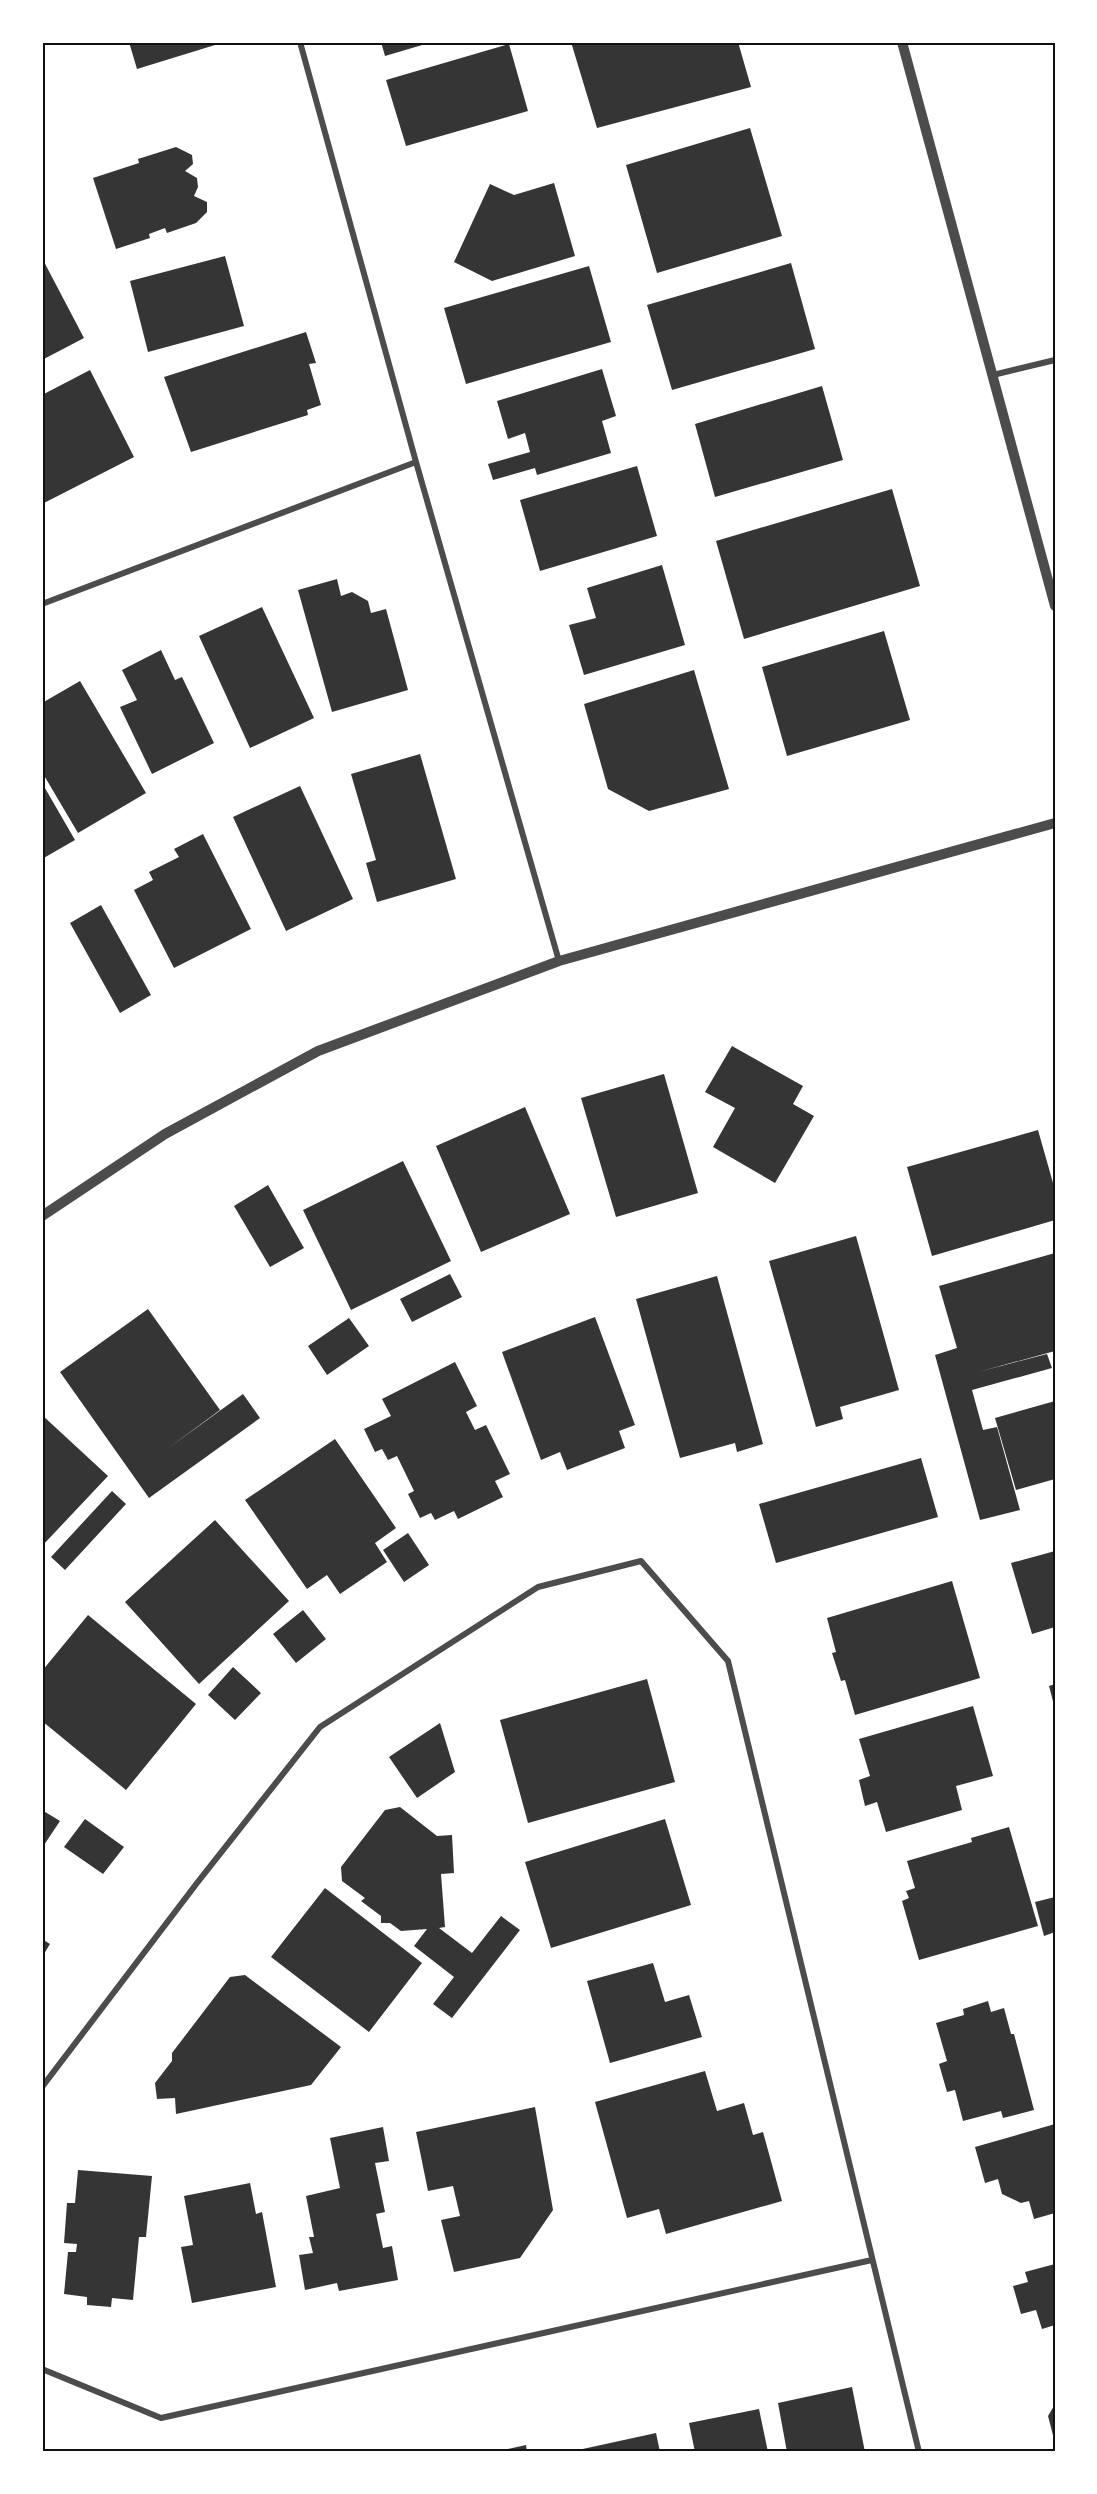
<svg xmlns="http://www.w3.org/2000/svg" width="1097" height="2494" font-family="Arial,sans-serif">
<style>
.building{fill:#353535}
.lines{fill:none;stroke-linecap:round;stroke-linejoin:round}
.minor{stroke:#4c4c4c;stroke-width:6}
.tertiary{stroke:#4c4c4c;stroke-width:10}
.neatline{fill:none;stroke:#111;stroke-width:2}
</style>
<rect width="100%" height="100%" fill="#fff"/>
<!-- building -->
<path class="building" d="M 129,42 L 214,42 L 215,45 L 137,69 Z
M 381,42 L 429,42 L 429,43 L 385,56 Z
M 571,42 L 738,42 L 751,87 L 597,128 Z
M 509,44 L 528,111 L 406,146 L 386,80 Z
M 750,128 L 782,236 L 657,273 L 626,165 Z
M 176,147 L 192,155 L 193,164 L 185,171 L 197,178 L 198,187 L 194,196 L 207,202 L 207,212 L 196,223 L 167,233 L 165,228 L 149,234 L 150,238 L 116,249 L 93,178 L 139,163 L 138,159 Z
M 554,183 L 575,256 L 492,281 L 454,262 L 490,184 L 514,195 Z
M 225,256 L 244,326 L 148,352 L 130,281 Z
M 42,258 L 84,338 L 42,360 Z
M 791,263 L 815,349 L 672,390 L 647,305 Z
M 589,266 L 611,342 L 466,384 L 444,308 Z
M 306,332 L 316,363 L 309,364 L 321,405 L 307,410 L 308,415 L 191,452 L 164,377 Z
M 602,369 L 616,416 L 602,421 L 611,453 L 537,475 L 535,468 L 493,480 L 488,464 L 530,452 L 525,433 L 508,439 L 497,401 Z
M 90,370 L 134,457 L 42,504 L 42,395 Z
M 822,386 L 843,460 L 715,497 L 695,424 Z
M 637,466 L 657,536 L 540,571 L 520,500 Z
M 892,489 L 920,586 L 744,639 L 716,541 Z
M 662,565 L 685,645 L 584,675 L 569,625 L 596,618 L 587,588 Z
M 337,579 L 341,596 L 352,592 L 368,601 L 371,613 L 386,609 L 408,690 L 332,712 L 298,590 Z
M 262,607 L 314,718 L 250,748 L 199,636 Z
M 884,631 L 910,720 L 787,756 L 762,667 Z
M 161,650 L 175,680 L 182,677 L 214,743 L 152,774 L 120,707 L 137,700 L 122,670 Z
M 694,670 L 729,789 L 649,811 L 608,789 L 584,704 Z
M 80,681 L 146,793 L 78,833 L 42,772 L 42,703 Z
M 420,754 L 456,879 L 377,902 L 366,863 L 376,860 L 351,774 Z
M 42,783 L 75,840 L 42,859 Z
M 300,786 L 353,899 L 286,931 L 233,817 Z
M 203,834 L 251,929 L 174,968 L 134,890 L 153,880 L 149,872 L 179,857 L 174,849 Z
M 101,905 L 151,995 L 120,1013 L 70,923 Z
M 732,1046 L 803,1086 L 793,1104 L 814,1116 L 775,1183 L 713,1147 L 735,1108 L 705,1092 Z
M 664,1074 L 698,1193 L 616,1217 L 581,1098 Z
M 525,1107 L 570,1214 L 481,1252 L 436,1146 Z
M 1038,1130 L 1055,1190 L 1055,1220 L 932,1256 L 907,1167 Z
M 403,1161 L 451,1261 L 351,1310 L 303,1210 Z
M 268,1185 L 304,1248 L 270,1267 L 234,1206 Z
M 856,1236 L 899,1390 L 840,1407 L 843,1419 L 816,1427 L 769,1261 Z
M 1055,1253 L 1055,1351 L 978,1372 L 1047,1354 L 1052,1368 L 972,1390 L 983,1430 L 997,1427 L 1020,1510 L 980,1520 L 935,1355 L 957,1348 L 939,1286 Z
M 450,1274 L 462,1297 L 412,1322 L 400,1299 Z
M 717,1276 L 763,1444 L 737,1452 L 735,1443 L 680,1458 L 636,1299 Z
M 148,1309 L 220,1410 L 167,1449 L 243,1394 L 260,1418 L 149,1498 L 60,1372 Z
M 595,1317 L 635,1425 L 619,1431 L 625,1448 L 567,1470 L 560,1452 L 541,1460 L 502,1352 Z
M 349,1318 L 369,1346 L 327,1375 L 308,1346 Z
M 455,1362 L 477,1406 L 466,1412 L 475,1430 L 486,1425 L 510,1474 L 495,1481 L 503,1497 L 458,1519 L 454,1511 L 435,1520 L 431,1513 L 420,1518 L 408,1494 L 414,1491 L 397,1456 L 388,1460 L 382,1449 L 375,1452 L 364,1429 L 391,1416 L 382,1399 Z
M 1055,1401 L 1055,1479 L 1016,1490 L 995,1418 Z
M 42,1415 L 108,1476 L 42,1546 Z
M 335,1439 L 396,1528 L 375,1543 L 387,1562 L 340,1594 L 327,1575 L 307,1589 L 245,1500 Z
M 921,1458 L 938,1517 L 776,1563 L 759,1504 Z
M 112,1491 L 126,1504 L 65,1570 L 51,1557 Z
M 215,1520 L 289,1601 L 199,1684 L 125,1602 Z
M 408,1533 L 429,1565 L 404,1582 L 383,1550 Z
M 1055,1551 L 1055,1627 L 1032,1634 L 1011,1563 Z
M 952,1581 L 980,1678 L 855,1715 L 845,1680 L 841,1681 L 832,1653 L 836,1652 L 827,1618 Z
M 303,1610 L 326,1639 L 296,1663 L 273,1634 Z
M 88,1615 L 196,1704 L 126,1790 L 42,1721 L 42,1671 Z
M 233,1667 L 261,1693 L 235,1720 L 208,1695 Z
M 647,1679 L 675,1782 L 528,1823 L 500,1720 Z
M 1055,1684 L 1055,1705 L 1054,1705 L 1049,1686 Z
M 973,1706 L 993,1776 L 956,1786 L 962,1810 L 886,1832 L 877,1802 L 865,1806 L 859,1780 L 870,1776 L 859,1739 Z
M 440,1723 L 455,1772 L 417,1798 L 389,1757 Z
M 400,1807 L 437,1836 L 452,1835 L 454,1873 L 441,1874 L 445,1927 L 439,1928 L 472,1953 L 501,1916 L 520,1930 L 452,2018 L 433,2004 L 454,1977 L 414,1946 L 427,1929 L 401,1931 L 390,1923 L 381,1923 L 381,1916 L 361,1901 L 365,1898 L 342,1881 L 341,1867 L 385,1810 Z
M 42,1810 L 60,1821 L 42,1848 Z
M 85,1819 L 124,1847 L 103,1874 L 64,1847 Z
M 665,1819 L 691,1905 L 551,1948 L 525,1862 Z
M 1009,1827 L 1038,1926 L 919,1960 L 902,1901 L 909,1898 L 906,1891 L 915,1888 L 907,1861 L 972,1842 L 971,1838 Z
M 325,1888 L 422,1963 L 369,2032 L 271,1957 Z
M 1055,1897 L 1055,1932 L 1044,1936 L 1035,1902 Z
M 42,1939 L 50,1944 L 42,1957 Z
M 653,1963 L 665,2002 L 689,1995 L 702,2037 L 610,2063 L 587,1981 Z
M 245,1975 L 341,2047 L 311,2085 L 176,2114 L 175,2098 L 157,2099 L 155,2083 L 172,2061 L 172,2053 L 230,1977 Z
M 988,2001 L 991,2012 L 1004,2008 L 1011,2034 L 1014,2034 L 1034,2110 L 1003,2118 L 1001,2111 L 963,2121 L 955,2090 L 947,2092 L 939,2064 L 947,2061 L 936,2023 L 964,2015 L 963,2009 Z
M 705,2071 L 717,2111 L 744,2103 L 753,2135 L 763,2132 L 782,2201 L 666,2234 L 659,2209 L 627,2218 L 595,2102 Z
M 535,2107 L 553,2210 L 520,2258 L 454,2272 L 441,2220 L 460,2216 L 453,2186 L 428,2191 L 416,2132 Z
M 1055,2124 L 1055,2213 L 1034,2219 L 1029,2201 L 1021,2203 L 1002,2194 L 998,2179 L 985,2183 L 975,2147 Z
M 383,2127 L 389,2161 L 375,2163 L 385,2212 L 376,2214 L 383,2248 L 392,2246 L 398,2280 L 339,2291 L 337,2283 L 305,2290 L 299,2255 L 313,2253 L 309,2237 L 314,2237 L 306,2196 L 340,2188 L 330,2138 Z
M 78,2170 L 152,2176 L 146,2237 L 139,2237 L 133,2300 L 112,2298 L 111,2307 L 87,2305 L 87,2297 L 64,2294 L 68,2252 L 76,2252 L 77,2244 L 64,2243 L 67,2203 L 75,2203 Z
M 250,2183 L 256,2214 L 262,2212 L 276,2287 L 192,2303 L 181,2247 L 193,2245 L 184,2196 Z
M 1055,2264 L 1055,2325 L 1042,2329 L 1036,2310 L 1021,2314 L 1013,2286 L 1028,2282 L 1025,2272 Z
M 852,2387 L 865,2452 L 787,2452 L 778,2403 Z
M 1055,2404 L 1055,2439 L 1054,2439 L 1048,2416 Z
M 759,2409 L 768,2452 L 695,2452 L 689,2423 Z
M 656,2433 L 660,2452 L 579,2452 L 578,2450 Z
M 526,2445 L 527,2452 L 499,2452 L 499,2451 Z"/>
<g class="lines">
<!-- minor -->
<path class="minor" d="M 300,42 L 416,462 L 559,961
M 993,375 L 1055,360
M 42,604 L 416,462
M 42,2087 L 197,1883 L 320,1727 L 538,1587 L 641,1561 L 728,1661 L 919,2452
M 42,2369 L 161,2418 L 872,2260"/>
<!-- tertiary -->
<path class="tertiary" d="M 902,42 L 1055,606
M 42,1216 L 165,1134 L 318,1051 L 559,961 L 1055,823"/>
</g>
<!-- border -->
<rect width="1097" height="2494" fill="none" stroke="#ffffff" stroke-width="87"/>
<rect x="44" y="44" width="1010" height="2406" class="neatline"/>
</svg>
